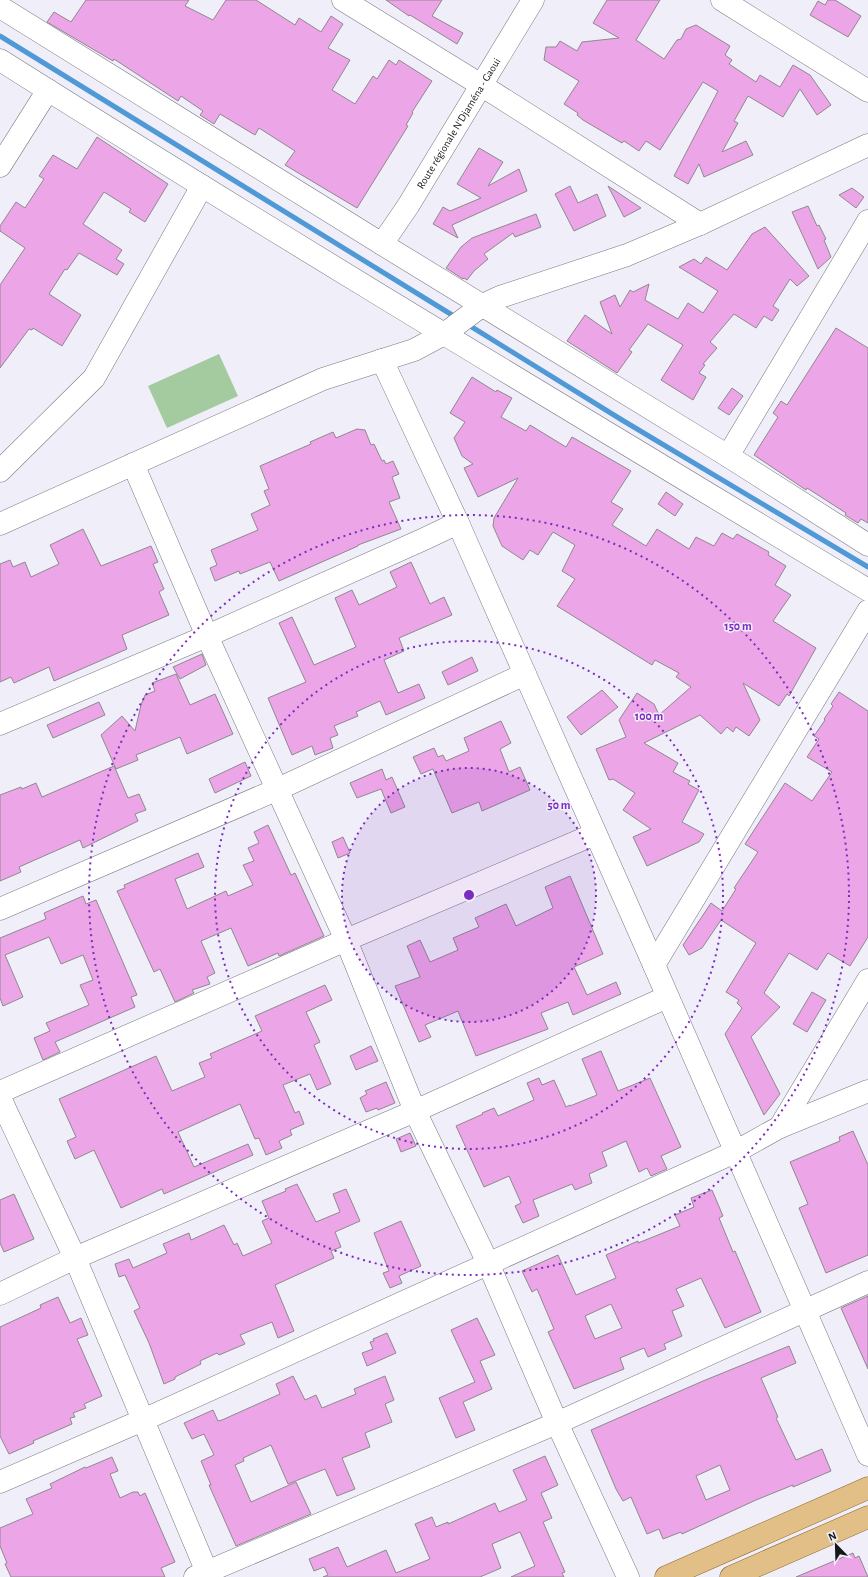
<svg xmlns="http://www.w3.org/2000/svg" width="868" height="1577" font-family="'Alegreya Sans',sans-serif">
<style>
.green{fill:#a4caa0}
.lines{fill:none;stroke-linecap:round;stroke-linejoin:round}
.stream{stroke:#5099d7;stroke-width:5}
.building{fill:#eca5e6;stroke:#8f888e;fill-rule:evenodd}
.minor-casing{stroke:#797881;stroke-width:23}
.major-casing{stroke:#8e682c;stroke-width:23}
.minor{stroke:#fff;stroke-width:22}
.major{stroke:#e2bf86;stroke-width:22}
.ring{fill:none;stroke:#7b2cbf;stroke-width:2;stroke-dasharray:2 4}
.labels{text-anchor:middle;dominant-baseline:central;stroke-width:3;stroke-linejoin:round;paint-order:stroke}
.street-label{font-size:11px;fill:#17171a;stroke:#f0eff9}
.centre{fill:#7b2cbf;stroke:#f0eff9;stroke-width:2}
.ring-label{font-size:12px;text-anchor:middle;font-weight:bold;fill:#7b2cbf;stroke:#f0eff9;stroke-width:3;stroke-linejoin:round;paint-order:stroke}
</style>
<rect width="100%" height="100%" fill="#f0eff9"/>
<!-- green -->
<path class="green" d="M 219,354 L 238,396 L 167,428 L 148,386 Z"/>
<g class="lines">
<!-- stream -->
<path class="stream" d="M 0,36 L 457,318
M 467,324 L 622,420 L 868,567"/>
</g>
<!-- building -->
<path class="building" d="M 86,0 L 189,0 L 185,6 L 213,20 L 226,0 L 256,0 L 295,25 L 299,18 L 321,32 L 331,16 L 343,24 L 328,48 L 350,60 L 332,90 L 355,104 L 373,76 L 377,79 L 389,60 L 396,65 L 399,60 L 432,81 L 412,112 L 413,113 L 406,125 L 408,126 L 357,208 L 285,165 L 295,151 L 259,128 L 255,135 L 220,114 L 214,124 L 200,115 L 203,111 L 181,96 L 178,101 L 114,59 L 113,61 L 47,22 L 54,12 L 71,22 Z
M 386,0 L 442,0 L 432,16 L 463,33 L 457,44 L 410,15 L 409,16 Z
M 607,0 L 660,0 L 636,40 L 664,59 L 677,40 L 681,39 L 686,29 L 696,25 L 730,46 L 725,55 L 732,60 L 729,64 L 756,82 L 760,75 L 780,87 L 793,65 L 810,75 L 831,105 L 817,115 L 800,89 L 783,117 L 748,96 L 734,121 L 738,123 L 722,152 L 746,141 L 753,155 L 704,177 L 699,164 L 688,184 L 674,176 L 718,91 L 703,82 L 660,150 L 646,141 L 639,151 L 624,141 L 622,143 L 583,120 L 577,115 L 578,113 L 564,104 L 579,81 L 544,60 L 546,47 L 556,47 L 560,41 L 577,51 L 582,42 L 619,38 L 593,23 Z
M 828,0 L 835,0 L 861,16 L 848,37 L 810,15 L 818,1 L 825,5 Z
M 97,137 L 168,184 L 145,222 L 129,212 L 131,209 L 104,192 L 83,224 L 122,250 L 116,259 L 124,264 L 117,275 L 79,253 L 67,270 L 65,269 L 49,294 L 81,315 L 62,346 L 33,328 L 32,330 L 29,329 L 0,368 L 0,285 L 25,248 L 0,231 L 0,226 L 16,202 L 25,208 L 44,179 L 39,176 L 53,155 L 77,169 Z
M 479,148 L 503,162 L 488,186 L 519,169 L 527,191 L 452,225 L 458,238 L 433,224 L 443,207 L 450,211 L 481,198 L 457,184 Z
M 570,186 L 578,203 L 597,194 L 606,216 L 574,231 L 555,194 Z
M 608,186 L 641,208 L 624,217 Z
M 852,188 L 864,197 L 856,208 L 839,195 Z
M 808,206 L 817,226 L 819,225 L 826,239 L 824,240 L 831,257 L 818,269 L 792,212 Z
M 536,214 L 541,227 L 515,237 L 513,233 L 484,254 L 488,259 L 474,271 L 467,280 L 464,278 L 463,279 L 446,268 L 461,247 L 472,238 Z
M 765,227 L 809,276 L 797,286 L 790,279 L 773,306 L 779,310 L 772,321 L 764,316 L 756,328 L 734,314 L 710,342 L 717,348 L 703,364 L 705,365 L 699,373 L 706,377 L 693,400 L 661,380 L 683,345 L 648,324 L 629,350 L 632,352 L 617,373 L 567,341 L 585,315 L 612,334 L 600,302 L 615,295 L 620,307 L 630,290 L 633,292 L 649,284 L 645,300 L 678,319 L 688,303 L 703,313 L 718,291 L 679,267 L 694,259 L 701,264 L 706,257 L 727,270 L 752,234 Z
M 836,328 L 868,348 L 868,523 L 861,519 L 858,523 L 845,515 L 846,513 L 807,488 L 806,490 L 754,455 L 778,417 L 773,413 L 781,401 L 787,405 Z
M 472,377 L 496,392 L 497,390 L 512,398 L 501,417 L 526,431 L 530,425 L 566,447 L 572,437 L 631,471 L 611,502 L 623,509 L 612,525 L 646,546 L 657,529 L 689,549 L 696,537 L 714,546 L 722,533 L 733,539 L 737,534 L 769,552 L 768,555 L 786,566 L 775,585 L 791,595 L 773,621 L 816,648 L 789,696 L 787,694 L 779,706 L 743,683 L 760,720 L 749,736 L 736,727 L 733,732 L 727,727 L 721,734 L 700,715 L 644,743 L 678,763 L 673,772 L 690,781 L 688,784 L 699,790 L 682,822 L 704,834 L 699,842 L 647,866 L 633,837 L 651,829 L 623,810 L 635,793 L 613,779 L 609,780 L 596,749 L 626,737 L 619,720 L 637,693 L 654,704 L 659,715 L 691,687 L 676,677 L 679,673 L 655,660 L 652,665 L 557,606 L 575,579 L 562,571 L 575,545 L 553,532 L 538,555 L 530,550 L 523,560 L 502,546 L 493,526 L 494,518 L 518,478 L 478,497 L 464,468 L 473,464 L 462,456 L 454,438 L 465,422 L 450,413 Z
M 732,388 L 743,396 L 729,415 L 718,408 Z
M 357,429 L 365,430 L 371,445 L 374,444 L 382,461 L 384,460 L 386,464 L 393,461 L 399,474 L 392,477 L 400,498 L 389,502 L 401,529 L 358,545 L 358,546 L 279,581 L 270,562 L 240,574 L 239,571 L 215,581 L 210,568 L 217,565 L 211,550 L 258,530 L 251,514 L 270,505 L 264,491 L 269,489 L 260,466 L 311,444 L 310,442 L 333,432 L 336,438 Z
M 666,492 L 683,504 L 675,516 L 658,504 Z
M 83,529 L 101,566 L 151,546 L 158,562 L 153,564 L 164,589 L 159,592 L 169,615 L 122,635 L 127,649 L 54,681 L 49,667 L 14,683 L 11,677 L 0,682 L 0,564 L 10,560 L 13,567 L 25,562 L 31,577 L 59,564 L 50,545 Z
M 411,562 L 430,604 L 444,597 L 452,615 L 399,638 L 404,651 L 384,660 L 398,693 L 419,684 L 425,698 L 386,715 L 380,701 L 356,712 L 358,716 L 334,726 L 338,735 L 330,738 L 333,748 L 315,755 L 312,746 L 292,755 L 268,698 L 306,682 L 279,623 L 292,617 L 314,665 L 356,647 L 335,598 L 352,590 L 359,605 L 397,587 L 390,572 Z
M 202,654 L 206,665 L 180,679 L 173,667 Z
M 472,657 L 478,671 L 448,685 L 442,672 Z
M 176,674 L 190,705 L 215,694 L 233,734 L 187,754 L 180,737 L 136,755 L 138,760 L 116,769 L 101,735 L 122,716 L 135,731 L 141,705 L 145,695 L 155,691 L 152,683 Z
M 602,690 L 618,707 L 581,735 L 567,717 Z
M 839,692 L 868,711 L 868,937 L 850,966 L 828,953 L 817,970 L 789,953 L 764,993 L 780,1007 L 751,1037 L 780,1094 L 764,1115 L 725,1034 L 742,1008 L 737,1003 L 739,1000 L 726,992 L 756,943 L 721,920 L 702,948 L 689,955 L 683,945 L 711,903 L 722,911 L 736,889 L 734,888 L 758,852 L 745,844 L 785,783 L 812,801 L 832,772 L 807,757 L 819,739 L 814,736 L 825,720 L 824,719 L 833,706 L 831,704 Z
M 99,702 L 105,715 L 53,738 L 47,725 Z
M 501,721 L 511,743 L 500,749 L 509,772 L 520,767 L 530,790 L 482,811 L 479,802 L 452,813 L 433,769 L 421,774 L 413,757 L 434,748 L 438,757 L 443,755 L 446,761 L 469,751 L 464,738 Z
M 245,762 L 251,776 L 215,793 L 209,779 Z
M 114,766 L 128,798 L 139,794 L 146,810 L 135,814 L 138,821 L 83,848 L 80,840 L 19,867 L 21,872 L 0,881 L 0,795 L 21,787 L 22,789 L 36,783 L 42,797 Z
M 382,769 L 386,780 L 392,777 L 405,807 L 391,813 L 381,789 L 357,798 L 350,783 Z
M 268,825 L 291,875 L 295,873 L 324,936 L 279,956 L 278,953 L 248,966 L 231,928 L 201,941 L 215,973 L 207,977 L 210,984 L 192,990 L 194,993 L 175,1002 L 160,969 L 154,972 L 117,891 L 125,888 L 124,885 L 198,853 L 204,867 L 175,879 L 187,909 L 226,891 L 228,896 L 253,885 L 243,865 L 254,861 L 248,848 L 259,843 L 254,832 Z
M 343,837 L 350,853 L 338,858 L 332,842 Z
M 570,876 L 603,954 L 574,967 L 587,995 L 616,982 L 621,994 L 573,1015 L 568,1002 L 541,1013 L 548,1029 L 476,1056 L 458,1011 L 425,1025 L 431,1037 L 419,1042 L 395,986 L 420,977 L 407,946 L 420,940 L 430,962 L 458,950 L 453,938 L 479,927 L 475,918 L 506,904 L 516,926 L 553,908 L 545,887 Z
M 83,896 L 86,904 L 96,900 L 137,995 L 131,997 L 135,1007 L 55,1042 L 60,1052 L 43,1060 L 34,1038 L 50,1031 L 46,1023 L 89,1005 L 80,985 L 93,980 L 83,955 L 61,964 L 49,937 L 5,955 L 23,997 L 3,1006 L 0,998 L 0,938 L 46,919 L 44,913 Z
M 325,985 L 332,1000 L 306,1012 L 320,1042 L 314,1045 L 331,1084 L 317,1090 L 310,1074 L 283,1085 L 295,1113 L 299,1111 L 304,1124 L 290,1130 L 292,1135 L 279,1141 L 282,1148 L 266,1155 L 259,1138 L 255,1139 L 240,1104 L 178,1132 L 194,1167 L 248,1144 L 253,1155 L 164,1194 L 162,1189 L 121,1208 L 94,1150 L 75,1159 L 67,1141 L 76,1137 L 59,1099 L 156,1056 L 172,1091 L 205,1077 L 199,1063 L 212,1058 L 210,1054 L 262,1031 L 255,1016 Z
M 812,992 L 826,1000 L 807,1032 L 793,1024 Z
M 371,1046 L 378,1061 L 356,1070 L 350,1056 Z
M 601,1051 L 618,1091 L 650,1078 L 681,1147 L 661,1156 L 667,1169 L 651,1176 L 647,1168 L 639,1172 L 626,1141 L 602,1152 L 607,1166 L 589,1174 L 592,1183 L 575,1190 L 572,1184 L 533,1200 L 539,1216 L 523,1223 L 515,1206 L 521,1203 L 509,1176 L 484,1187 L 456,1126 L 483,1114 L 482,1113 L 494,1108 L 498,1116 L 534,1100 L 527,1083 L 539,1078 L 542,1085 L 554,1080 L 566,1107 L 570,1105 L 570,1106 L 597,1095 L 582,1059 Z
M 386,1082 L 395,1103 L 378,1110 L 377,1108 L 366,1112 L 360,1098 L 367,1094 L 365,1091 Z
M 853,1131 L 868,1165 L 868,1255 L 826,1273 L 799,1208 L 808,1204 L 790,1162 L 840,1141 L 839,1137 Z
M 410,1133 L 416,1146 L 401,1152 L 396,1139 Z
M 297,1184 L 316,1222 L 340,1212 L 333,1194 L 346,1189 L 360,1221 L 335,1232 L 341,1247 L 331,1251 L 334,1258 L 275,1285 L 294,1331 L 278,1338 L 272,1322 L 240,1335 L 245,1344 L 219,1355 L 217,1353 L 200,1361 L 201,1364 L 175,1377 L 175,1379 L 164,1384 L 149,1343 L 134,1311 L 140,1308 L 125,1275 L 119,1277 L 115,1264 L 129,1259 L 133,1268 L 167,1253 L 163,1244 L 189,1233 L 191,1240 L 224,1225 L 234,1245 L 237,1243 L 243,1256 L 272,1243 L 262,1221 L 269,1218 L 262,1201 L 286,1191 L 285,1189 Z
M 712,1190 L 723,1216 L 719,1218 L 733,1252 L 735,1251 L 761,1312 L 725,1328 L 701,1278 L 676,1289 L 684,1306 L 672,1311 L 682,1336 L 664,1344 L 666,1349 L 648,1357 L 644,1348 L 620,1358 L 624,1369 L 574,1389 L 548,1332 L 554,1329 L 537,1289 L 532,1292 L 522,1271 L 558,1255 L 576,1295 L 616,1278 L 606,1255 L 638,1241 L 638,1243 L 653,1237 L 680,1226 L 675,1215 L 694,1207 L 691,1198 ZM 611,1304 L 622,1328 L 595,1339 L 585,1316 Z
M 14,1194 L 34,1239 L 4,1252 L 0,1243 L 0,1200 Z
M 401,1221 L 421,1266 L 399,1276 L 402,1283 L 390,1288 L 383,1273 L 389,1271 L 374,1233 Z
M 868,1296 L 868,1369 L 841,1308 Z
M 58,1297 L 70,1323 L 81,1318 L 88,1335 L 77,1339 L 102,1396 L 84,1404 L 86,1408 L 73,1413 L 75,1417 L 70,1418 L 72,1424 L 33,1441 L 34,1443 L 9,1454 L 0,1436 L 0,1327 L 41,1308 L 40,1305 Z
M 477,1318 L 495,1355 L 480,1361 L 492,1389 L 463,1402 L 475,1430 L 456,1438 L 439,1398 L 475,1382 L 451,1330 Z
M 387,1333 L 396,1353 L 367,1366 L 362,1353 L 373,1349 L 370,1342 L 374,1341 L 373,1339 Z
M 789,1346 L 796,1363 L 761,1378 L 778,1417 L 776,1418 L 796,1460 L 822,1449 L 831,1471 L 793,1487 L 793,1485 L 756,1500 L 682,1534 L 681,1532 L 663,1539 L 659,1529 L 647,1534 L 631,1497 L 623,1501 L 616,1489 L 591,1430 L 703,1381 ZM 720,1465 L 730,1490 L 706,1500 L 696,1476 Z
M 293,1376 L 305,1400 L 316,1395 L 322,1408 L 356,1394 L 354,1389 L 385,1376 L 394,1400 L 385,1404 L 392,1422 L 365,1433 L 370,1447 L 342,1458 L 355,1489 L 337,1496 L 325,1469 L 288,1484 L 271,1445 L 243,1458 L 244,1461 L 235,1465 L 251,1502 L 296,1482 L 311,1514 L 236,1546 L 209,1485 L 211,1485 L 201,1461 L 214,1455 L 204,1434 L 192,1439 L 184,1423 L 213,1410 L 218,1421 L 222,1420 L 280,1394 L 276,1384 Z
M 545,1456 L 558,1485 L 541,1493 L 552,1518 L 543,1522 L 565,1572 L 562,1573 L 564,1577 L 511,1577 L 535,1566 L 520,1532 L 492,1544 L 501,1568 L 480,1577 L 323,1577 L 328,1575 L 324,1567 L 314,1571 L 309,1559 L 338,1547 L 347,1567 L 386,1550 L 396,1573 L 430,1559 L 415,1524 L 432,1517 L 436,1527 L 448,1522 L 448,1524 L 495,1503 L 499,1512 L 527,1500 L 513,1470 Z
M 112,1457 L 118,1471 L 110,1474 L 120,1498 L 133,1492 L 138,1492 L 140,1496 L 145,1493 L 175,1562 L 161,1568 L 165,1577 L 11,1577 L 5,1564 L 7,1563 L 0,1546 L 0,1528 L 33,1514 L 26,1499 L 52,1488 L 50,1484 L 85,1467 L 86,1468 Z
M 853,1553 L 855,1558 L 859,1556 L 868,1577 L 796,1577 Z"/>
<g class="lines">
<defs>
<g id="minor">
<path d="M 343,0 L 481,85 L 700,224"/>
<path d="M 722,0 L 868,91"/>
<path d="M 0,7 L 382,244 L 728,456 L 868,545"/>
<path d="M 0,60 C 287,241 578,415 868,590"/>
<path d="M 0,166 L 48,90"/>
<path id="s1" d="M 382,244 L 408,206 L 533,0"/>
<path d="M 382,360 L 458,523 L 654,965 L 868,1455"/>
<path d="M 728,456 L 868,221"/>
<path d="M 133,464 L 207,636 L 346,940 L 415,1111 L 488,1263 L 557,1423 L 628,1577"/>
<path d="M 0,471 L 94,378 L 202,186"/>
<path d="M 0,524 L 323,379 L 414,350 L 444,334 L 483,305 L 500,297 L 627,255 L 700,224 L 868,145"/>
<path d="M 0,724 L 207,636 L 422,540 L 458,523"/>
<path d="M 0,909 L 276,790 L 525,674"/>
<path d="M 654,965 L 868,611"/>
<path d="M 0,1092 L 346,940 L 595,834"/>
<path d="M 0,1098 L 75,1258 L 209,1577"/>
<path d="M 780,1127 L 868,1091"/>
<path d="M 0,1294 L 75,1258 L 415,1111 L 667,997"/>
<path d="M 0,1482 L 143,1420 L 735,1152 L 780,1127 L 868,980"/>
<path d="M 195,1577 L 557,1423 L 868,1282"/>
</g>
<path id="major" d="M 666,1577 L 868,1488
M 731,1577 L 868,1517"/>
</defs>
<!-- minor casing -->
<use href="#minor" class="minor-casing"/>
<!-- major casing -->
<use href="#major" class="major-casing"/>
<!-- minor -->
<use href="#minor" class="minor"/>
<!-- major -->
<use href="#major" class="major"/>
</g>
<!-- distance rings -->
<circle cx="469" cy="895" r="127" fill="#7b2cbf" fill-opacity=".12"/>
<g class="ring">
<circle cx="469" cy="895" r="127"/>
<circle cx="469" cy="895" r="254"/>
<circle cx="469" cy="895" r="380"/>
</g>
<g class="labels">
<!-- street labels -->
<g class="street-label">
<text stroke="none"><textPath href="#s1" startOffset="143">Route régionale N'Djaména - Gaoui</textPath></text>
</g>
</g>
<circle cx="469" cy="895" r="6" class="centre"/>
<g class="ring-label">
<text x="738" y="630">150 m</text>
<text x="649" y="720">100 m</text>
<text x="559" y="809">50 m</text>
</g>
<!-- north arrow -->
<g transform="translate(836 1545) rotate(337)" stroke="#f0eff9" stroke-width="3" paint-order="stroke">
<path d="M0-3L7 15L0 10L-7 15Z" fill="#17171a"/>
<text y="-6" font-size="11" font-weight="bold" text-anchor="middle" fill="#17171a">N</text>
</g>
</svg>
